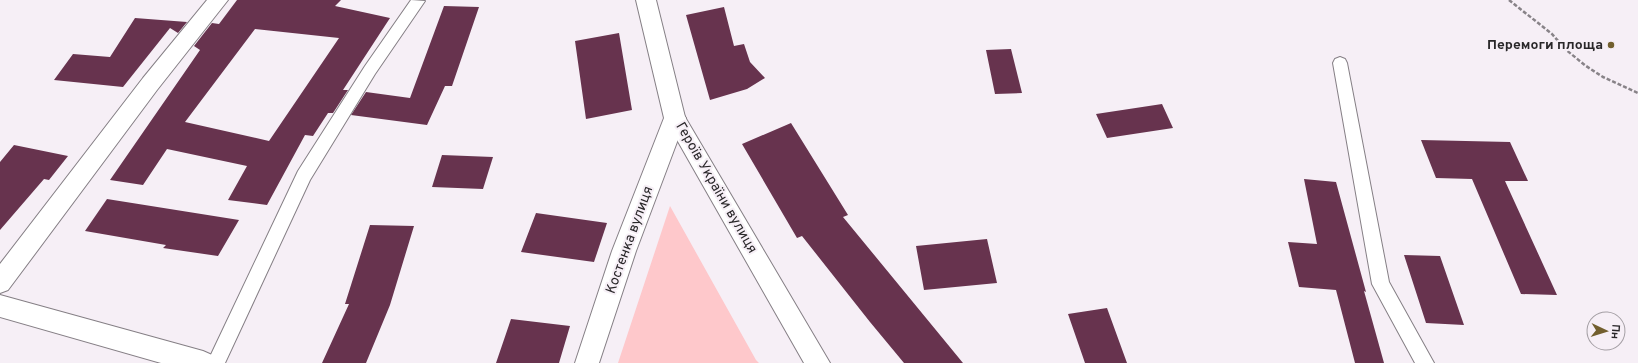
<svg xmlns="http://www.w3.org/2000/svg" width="1638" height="363" font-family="Overpass,sans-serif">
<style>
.green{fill:#fec8cb}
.building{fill:#67334e;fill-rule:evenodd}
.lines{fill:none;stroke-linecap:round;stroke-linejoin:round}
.lane-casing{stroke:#857f85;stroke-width:2}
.street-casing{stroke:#857f85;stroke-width:2}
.secondary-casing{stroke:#857f85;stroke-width:2}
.path{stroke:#888388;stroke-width:2.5;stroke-dasharray:4 2;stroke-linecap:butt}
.lane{fill:#fff;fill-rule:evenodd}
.street{fill:#fff;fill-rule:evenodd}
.secondary{fill:#fff;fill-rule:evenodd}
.poi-dot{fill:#725f2e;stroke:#f6eff6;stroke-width:1.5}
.labels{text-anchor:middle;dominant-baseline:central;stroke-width:4;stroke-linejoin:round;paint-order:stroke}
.poi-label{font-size:14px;font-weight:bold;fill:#292729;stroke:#f6eff6;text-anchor:end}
.street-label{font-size:14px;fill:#292729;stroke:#f6eff6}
</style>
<rect width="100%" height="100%" fill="#f6eff6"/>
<!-- green -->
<path class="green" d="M 670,206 L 756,360 L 759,363 L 618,363 Z"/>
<!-- building -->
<path class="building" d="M 237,0 L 341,0 L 335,6 L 390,18 L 343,90 L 348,90 L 333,113 L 328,113 L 313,136 L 305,135 L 267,205 L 228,200 L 247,166 L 167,149 L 143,185 L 110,180 L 200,50 L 194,46 L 212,23 L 219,24 ZM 255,29 L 339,38 L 269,141 L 185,122 Z
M 444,6 L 479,7 L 452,86 L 445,86 L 427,125 L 351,115 L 366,92 L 410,98 Z
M 724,7 L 734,46 L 744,44 L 750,62 L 765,78 L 747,89 L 710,100 L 686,15 Z
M 135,18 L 187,22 L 178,33 L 170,28 L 123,87 L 54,80 L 73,54 L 110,57 Z
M 619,33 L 632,110 L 586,119 L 575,41 Z
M 1011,49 L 1022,93 L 995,94 L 986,50 Z
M 1162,104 L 1173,128 L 1107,138 L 1096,114 Z
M 791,123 L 848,215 L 843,217 L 963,363 L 904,363 L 870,322 L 802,236 L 797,238 L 742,144 Z
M 1421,140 L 1510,142 L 1528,181 L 1505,181 L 1557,295 L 1521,294 L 1472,179 L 1436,178 Z
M 14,145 L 68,156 L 49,180 L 44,179 L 0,230 L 0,162 Z
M 442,155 L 493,157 L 483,189 L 432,187 Z
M 1304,179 L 1336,182 L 1366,292 L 1364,291 L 1384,363 L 1355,363 L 1336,290 L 1299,287 L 1288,242 L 1317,244 Z
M 107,199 L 239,220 L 218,256 L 163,248 L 166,245 L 85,231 Z
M 536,213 L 607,223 L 594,262 L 521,252 Z
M 370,225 L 414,226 L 390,305 L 366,363 L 322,363 L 349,304 L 345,304 Z
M 987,239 L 997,283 L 924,290 L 916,246 Z
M 1404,255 L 1440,256 L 1464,325 L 1426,323 Z
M 1107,308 L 1127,363 L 1085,363 L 1068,314 Z
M 511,319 L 570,326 L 559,363 L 496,363 Z"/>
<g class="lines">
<defs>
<path id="lane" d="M 411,0 L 425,1 L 375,74 L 310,180 L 225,363 L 207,363 L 298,171 L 365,66 Z
M 1340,57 L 1345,59 L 1347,63 L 1389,282 L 1434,363 L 1415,363 L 1372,284 L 1333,63 L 1335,59 Z"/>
<path id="street" d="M 207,0 L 228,0 L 157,90 L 8,290 L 0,293 L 0,264 L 143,78 Z
M 675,109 L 682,112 L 686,118 L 636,251 L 599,363 L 575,363 L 612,251 L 664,118 L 668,112 Z
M 0,295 L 203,351 L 212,355 L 215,363 L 161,363 L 0,317 Z"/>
<path id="secondary" d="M 636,0 L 656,0 L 685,117 L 830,363 L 804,363 L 668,124 L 664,118 Z"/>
</defs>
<!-- lane casing -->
<use href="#lane" class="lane-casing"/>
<!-- street casing -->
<use href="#street" class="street-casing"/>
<!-- secondary casing -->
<use href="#secondary" class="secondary-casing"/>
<!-- path -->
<path class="path" d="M 1509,0 L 1552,34 L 1565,49 L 1586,66 L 1603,77 L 1638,93"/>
<!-- lane -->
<use href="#lane" class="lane"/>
<!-- street -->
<use href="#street" class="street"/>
<!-- secondary -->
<use href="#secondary" class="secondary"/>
</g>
<!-- markers -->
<circle class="poi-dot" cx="1611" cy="45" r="4"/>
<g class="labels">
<!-- poi labels -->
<g class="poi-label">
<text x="1603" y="45">Перемоги площа</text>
</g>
<!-- street labels -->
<g class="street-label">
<text transform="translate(716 188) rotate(60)">Героїв України вулиця</text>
<text transform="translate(630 240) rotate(-70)">Костенка вулиця</text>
</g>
</g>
<!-- north arrow -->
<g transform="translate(1606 331) rotate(94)"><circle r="19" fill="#f6eff6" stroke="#a49fa4"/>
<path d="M0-3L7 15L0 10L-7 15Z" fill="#725f2e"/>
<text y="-6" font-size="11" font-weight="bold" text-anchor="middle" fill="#292729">Пн</text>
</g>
</svg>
